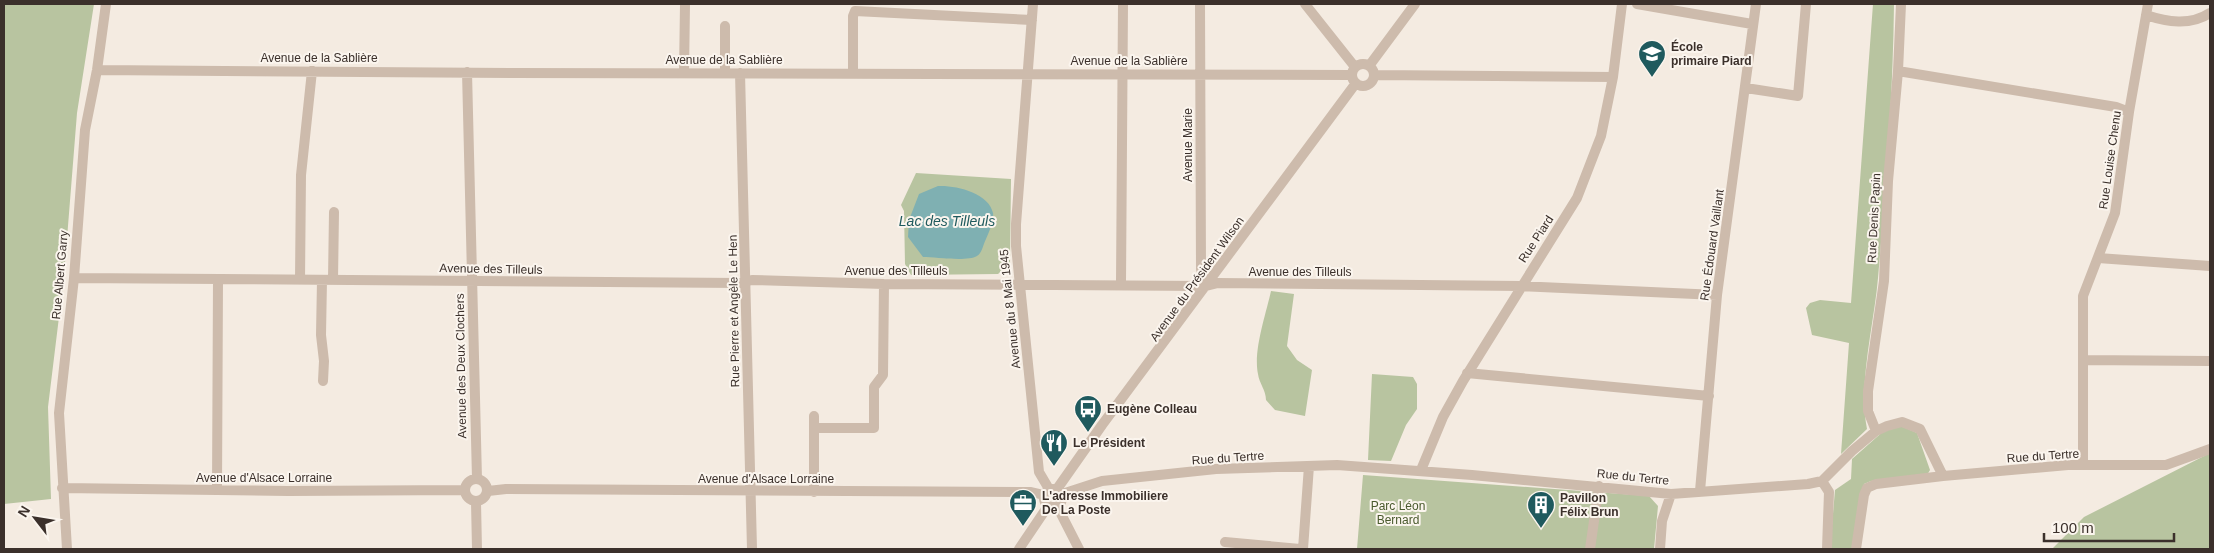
<svg xmlns="http://www.w3.org/2000/svg" width="2214" height="553" font-family="Helvetica,sans-serif">
<style>
.green{fill:#b8c4a0}
.water{fill:#7fb0b2}
.lines{fill:none;stroke-linecap:round;stroke-linejoin:round}
.minor{stroke:#cdbbac;stroke-width:10}
.labels{text-anchor:middle;dominant-baseline:central;stroke-width:4;stroke-linejoin:round;paint-order:stroke}
.poi-label{font-size:12px;font-weight:bold;fill:#3b302b;stroke:#fbf5ee;text-anchor:start}
.street-label{font-size:12px;fill:#3b302b;stroke:#fbf5ee}
.park-label{font-size:12px;fill:#4a5a2e;stroke:#fbf5ee}
.water-label{font-size:14px;font-style:italic;fill:#1f5a5e;stroke:#fbf5ee}
</style>
<rect width="100%" height="100%" fill="#f4ebe1"/>
<!-- green -->
<path class="green" d="M 4,4 L 94,4 L 77,113 L 64,276 L 48,407 L 51,499 L 4,504 Z
M 1873,4 L 1894,4 C 1893,95 1886,187 1878,278 C 1874,325 1858,383 1867,429 L 1841,454 L 1849,343 L 1812,335 L 1806,308 L 1810,303 L 1820,300 L 1851,303 Z
M 916,173 L 1011,179 L 1010,263 L 998,274 L 911,275 L 905,264 L 904,211 L 901,205 Z
M 1271,291 L 1294,294 L 1287,346 L 1297,360 L 1312,370 L 1305,416 L 1275,410 L 1266,400 C 1266,390 1259,383 1258,374 C 1253,351 1266,314 1271,291 Z
M 1372,374 L 1413,377 L 1417,384 L 1417,409 L 1406,425 L 1391,461 L 1368,460 Z
M 1901,426 L 1917,433 L 1930,470 L 1927,475 L 1871,481 L 1864,484 L 1855,549 L 1830,549 L 1835,490 L 1851,479 L 1852,459 L 1887,428 Z
M 2210,453 L 2210,549 L 2052,549 L 2084,517 Z
M 1363,475 L 1649,496 L 1658,506 L 1654,549 L 1357,549 Z"/>
<!-- water -->
<path class="water" d="M 938,186 C 956,185 989,193 993,213 C 994,221 989,232 986,239 C 983,245 982,253 977,256 C 967,262 935,257 923,257 L 908,237 L 909,220 L 919,194 Z"/>
<g class="lines">
<!-- minor -->
<path class="minor" d="M 1033,4 L 1016,224 L 1016,246 L 1039,472 L 1049,489
M 1200,4 L 1201,269 L 1206,286
M 1305,4 L 1355,67
M 1637,4 L 1752,24
M 2146,15 C 2167,22 2190,26 2210,13
M1352 75a11 11 0 1 1 22 0a11 11 0 1 1-22 0Z
M 1369,66 L 1415,4
M 97,70 L 512,73 L 1352,75
M 1898,71 L 2116,107 L 2129,112
M 467,72 L 477,479
M 684,73 L 685,4
M 725,73 L 725,26
M 740,73 L 752,549
M 853,74 L 853,16 L 855,11 L 1032,20
M 1374,75 L 1613,77
M 1746,88 L 1798,96 L 1806,4
M 2098,258 L 2210,266
M 74,278 L 740,283 L 752,280 L 884,284 L 1206,286 L 1218,283 L 1521,286 L 1717,295
M 300,280 L 301,175 L 312,71
M 322,280 L 321,335 L 324,361 L 323,381
M 333,280 L 334,212
M 1121,283 L 1123,4
M 2083,360 L 2210,361
M 1467,373 L 1709,396
M 814,416 L 814,428
M 1876,431 L 1868,411 L 1868,391 L 1884,281 L 1888,181 L 1898,71 L 1901,4
M 2083,465 L 2083,296 L 2115,213 L 2129,112 L 2148,4
M 1421,470 L 1443,417 L 1463,381 L 1577,198 L 1601,136 L 1613,77 L 1622,4
M465 490a11 11 0 1 1 22 0a11 11 0 1 1-22 0Z
M 1822,481 L 1829,492 L 1827,549
M 62,488 L 288,491 L 465,490
M1044 498a9 9 0 1 1 18 0a9 9 0 1 1-18 0Z
M 1057,489 L 1102,425 L 1356,83
M 217,490 L 218,280
M 488,491 L 506,489 L 1031,492 L 1044,495
M 1700,491 L 1717,295 L 1756,4
M 814,492 L 814,428 L 874,428 L 874,387 L 883,375 L 884,284
M 1062,494 L 1102,481 L 1216,469 L 1337,465 L 1472,475 L 1671,494 L 1808,484 L 1822,481 L 1852,451 L 1876,431 L 1887,426 L 1902,422 L 1920,429 L 1943,476 L 2068,465 L 2166,465 L 2210,449
M 476,502 L 477,549
M 1057,506 L 1079,549
M 1225,542 L 1300,549
M 67,549 L 59,413 L 74,278 L 85,130 L 97,70 L 106,4
M 1019,549 L 1048,506
M 1303,549 L 1309,466
M 1590,549 L 1599,486
M 1660,549 L 1662,521 L 1671,494
M 1856,549 L 1864,495 L 1867,488 L 1876,484 L 1943,476"/>
</g>
<!-- icons -->
<defs>
<symbol id="school-pin" viewBox="-11 -11 22 30"><path d="M0 17L-7.5 6A9.5 9.5 0 1 1 7.5 6Z" fill="#1f5a5e" stroke="#fbf5ee"/><path d="M0-5L7-2L0 1L-7-2ZM-4 1L0 2.5L4 1V4Q0 6-4 4Z" fill="#fff"/></symbol>
<symbol id="bus-pin" viewBox="-11 -11 22 30"><path d="M0 17L-7.5 6A9.5 9.5 0 1 1 7.5 6Z" fill="#1f5a5e" stroke="#fbf5ee"/><path d="M-5-6H5V4H4V6H2V4H-2V6H-4V4H-5ZM-3.5-4V0h7V-4ZM-3.5 1.2v1.5H-2V1.2ZM2 1.2v1.5H3.5V1.2Z" fill="#fff"/></symbol>
<symbol id="restaurant-pin" viewBox="-11 -11 22 30"><path d="M0 17L-7.5 6A9.5 9.5 0 1 1 7.5 6Z" fill="#1f5a5e" stroke="#fbf5ee"/><path d="M-5-6h1v4h1v-4h1v4h1v-4h1v5L-1.5 .5V6h-2V.5L-5-1ZM5-6V6H3V1.5H1.5Q1.5-4 5-6Z" fill="#fff"/></symbol>
<symbol id="office-pin" viewBox="-11 -11 22 30"><path d="M0 17L-7.5 6A9.5 9.5 0 1 1 7.5 6Z" fill="#1f5a5e" stroke="#fbf5ee"/><path d="M-6-3h4V-5.5h4V-3h4V5H-6ZM-1-4.5V-3h2v-1.5ZM-6 0V1H6V0Z" fill="#fff"/></symbol>
<symbol id="building-pin" viewBox="-11 -11 22 30"><path d="M0 17L-7.5 6A9.5 9.5 0 1 1 7.5 6Z" fill="#1f5a5e" stroke="#fbf5ee"/><path d="M-4-6H4V6H1V3H-1V6H-4ZM-2.5-4.3h1.7v1.8h-1.7ZM.8-4.3h1.7v1.8H.8ZM-2.5-1h1.7V.8h-1.7ZM.8-1h1.7V.8H.8Z" fill="#fff"/></symbol>
</defs>
<g fill-rule="evenodd">
<use href="#school-pin" x="1636" y="38" width="32" height="43"/>
<use href="#bus-pin" x="1072" y="393" width="32" height="43"/>
<use href="#restaurant-pin" x="1038" y="427" width="32" height="43"/>
<use href="#office-pin" x="1007" y="487" width="32" height="43"/>
<use href="#building-pin" x="1525" y="489" width="32" height="43"/>
</g>
<g class="labels">
<!-- poi labels -->
<g class="poi-label">
<text x="1671" y="47">École<tspan x="1671" dy="14">primaire Piard</tspan></text>
<text x="1107" y="409">Eugène Colleau</text>
<text x="1073" y="443">Le Président</text>
<text x="1042" y="496">L'adresse Immobiliere<tspan x="1042" dy="14">De La Poste</tspan></text>
<text x="1560" y="498">Pavillon<tspan x="1560" dy="14">Félix Brun</tspan></text>
</g>
<!-- street labels -->
<g class="street-label">
<text x="319" y="58">Avenue de la Sablière</text>
<text x="724" y="60">Avenue de la Sablière</text>
<text x="1129" y="61">Avenue de la Sablière</text>
<text transform="translate(1188 145) rotate(-90)">Avenue Marie</text>
<text transform="translate(2110 160) rotate(-82)">Rue Louise Chenu</text>
<text transform="translate(1874 218) rotate(-87)">Rue Denis Papin</text>
<text transform="translate(1536 239) rotate(-57)">Rue Piard</text>
<text transform="translate(1712 245) rotate(-82)">Rue Édouard Vaillant</text>
<text transform="translate(491 269) rotate(1)">Avenue des Tilleuls</text>
<text x="896" y="271">Avenue des Tilleuls</text>
<text x="1300" y="272">Avenue des Tilleuls</text>
<text transform="translate(60 275) rotate(-85)">Rue Albert Garry</text>
<text transform="translate(1197 279) rotate(-54)">Avenue du Président Wilson</text>
<text transform="translate(1010 309) rotate(-96)">Avenue du 8 Mai 1945</text>
<text transform="translate(734 311) rotate(-91)">Rue Pierre et Angèle Le Hen</text>
<text transform="translate(461 366) rotate(-91)">Avenue des Deux Clochers</text>
<text transform="translate(2043 456) rotate(-4)">Rue du Tertre</text>
<text transform="translate(1228 458) rotate(-4)">Rue du Tertre</text>
<text transform="translate(1633 477) rotate(6)">Rue du Tertre</text>
<text x="264" y="478">Avenue d'Alsace Lorraine</text>
<text x="766" y="479">Avenue d'Alsace Lorraine</text>
</g>
<!-- park labels -->
<g class="park-label">
<text x="1398" y="506">Parc Léon<tspan x="1398" dy="14">Bernard</tspan></text>
</g>
<!-- water labels -->
<g class="water-label">
<text x="947" y="221">Lac des Tilleuls</text>
</g>
</g>
<!-- border -->
<rect width="2214" height="553" fill="none" stroke="#3b302b" stroke-width="10"/>
<!-- north arrow -->
<g transform="translate(35 518) rotate(301)" stroke="#fbf5ee" stroke-width="4" paint-order="stroke">
<path d="M0-4L9 19L0 12L-9 19Z" fill="#3b302b"/>
<text y="-8" font-size="14" font-weight="bold" text-anchor="middle" fill="#3b302b">N</text>
</g>
<!-- scale -->
<path d="M2044 533v8h130v-8" fill="none" stroke="#3b302b" stroke-width="2.5"/>
<text x="2052" y="533" font-size="15" fill="#3b302b" stroke="#fbf5ee" stroke-width="4" paint-order="stroke">100 m</text>
</svg>
